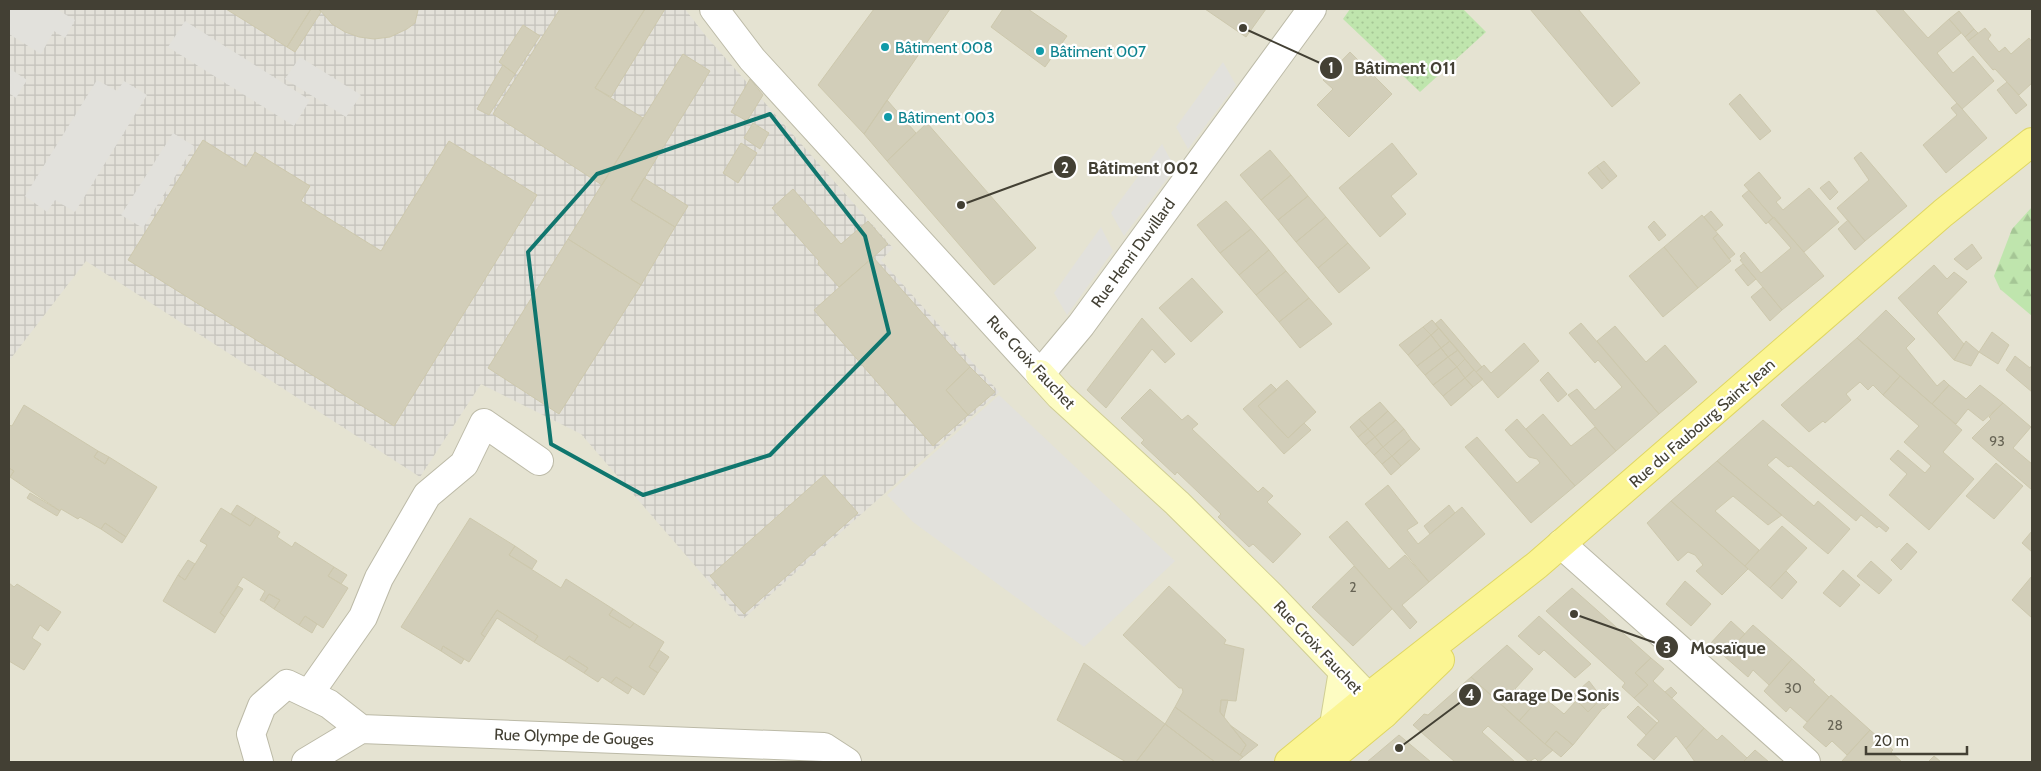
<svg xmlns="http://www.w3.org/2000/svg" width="2041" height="771" font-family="Cabin,sans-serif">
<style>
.residential{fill:#e5e3d2}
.industrial{fill:url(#industrial-grid)}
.grass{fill:url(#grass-dots)}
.forest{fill:url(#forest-firs)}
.parking{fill:#e2e1dc}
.building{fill:#d2ceb9;stroke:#cdc8ad}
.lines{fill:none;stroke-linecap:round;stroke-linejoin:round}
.street-casing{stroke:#bcbaa7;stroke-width:30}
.secondary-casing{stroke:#d0ce94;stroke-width:30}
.primary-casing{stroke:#dfd663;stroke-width:30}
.street{stroke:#fff;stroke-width:28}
.secondary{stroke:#fdfcc2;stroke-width:28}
.primary{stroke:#fbf593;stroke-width:28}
.marked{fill:none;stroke:#0f766e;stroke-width:4;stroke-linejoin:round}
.culture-dot{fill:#0f9aa8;stroke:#fff;stroke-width:2}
.labels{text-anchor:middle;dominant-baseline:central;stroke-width:4.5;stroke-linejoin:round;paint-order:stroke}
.number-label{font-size:14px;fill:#676455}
.culture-label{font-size:16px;fill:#0d838f;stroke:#fff;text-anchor:start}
.street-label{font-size:16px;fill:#434034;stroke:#fff}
.leader{fill:none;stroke:#434034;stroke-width:2}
.callout-dot{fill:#434034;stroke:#fff;stroke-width:2}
.mark-label{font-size:15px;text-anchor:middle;font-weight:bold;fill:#fff}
.callout-label{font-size:18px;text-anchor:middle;font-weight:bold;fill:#434034;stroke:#fff;stroke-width:4.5;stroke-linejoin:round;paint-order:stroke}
</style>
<defs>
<pattern id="industrial-grid" width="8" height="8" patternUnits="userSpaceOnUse" patternTransform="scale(1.25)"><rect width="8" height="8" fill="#e3e1d9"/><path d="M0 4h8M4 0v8" fill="none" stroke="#c4c2bb"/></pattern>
<pattern id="grass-dots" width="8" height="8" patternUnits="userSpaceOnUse" patternTransform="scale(1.25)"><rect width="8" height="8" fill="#bfe5ad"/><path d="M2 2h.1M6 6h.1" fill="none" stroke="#a5c695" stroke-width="1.8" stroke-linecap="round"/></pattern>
<pattern id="forest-firs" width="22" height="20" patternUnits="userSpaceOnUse" patternTransform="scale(1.25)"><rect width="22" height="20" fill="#bfe5ad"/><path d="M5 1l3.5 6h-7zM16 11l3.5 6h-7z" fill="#a5c695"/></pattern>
</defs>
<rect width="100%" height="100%" fill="#f1f0e3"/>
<!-- residential -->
<path class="residential" d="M 9,9 L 2032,9 L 2032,762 L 9,762 Z"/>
<!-- industrial -->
<path class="industrial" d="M 9,9 L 685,9 L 705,35 L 893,248 L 881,260 L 999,392 L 742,620 L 581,434 L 481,384 L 420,477 L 86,261 L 9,361 Z"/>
<!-- grass -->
<path class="grass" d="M 1350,9 L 1463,9 L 1486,32 L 1420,92 L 1343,19 Z"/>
<!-- forest -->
<path class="forest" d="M 2032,207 L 2032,316 L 2000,289 L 1994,276 L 2012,229 Z"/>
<!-- parking -->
<path class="parking" d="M 9,9 L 56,9 L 75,20 L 65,38 L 54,31 L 41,54 L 9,34 Z
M 185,21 L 310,100 L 294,126 L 168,47 Z
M 300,57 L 361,95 L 346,117 L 285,79 Z
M 1223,62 L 1236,85 L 1188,149 L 1176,127 Z
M 9,68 L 27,80 L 16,98 L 9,93 Z
M 97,80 L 117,91 L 124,81 L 147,95 L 75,212 L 55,200 L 47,212 L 25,196 Z
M 173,133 L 194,146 L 143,228 L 121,215 Z
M 1162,144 L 1175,168 L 1124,236 L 1111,213 Z
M 1101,227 L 1113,251 L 1067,315 L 1054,293 Z
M 999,395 L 1175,561 L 1084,647 L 913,522 L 887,495 Z"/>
<!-- building -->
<path class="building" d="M 226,9 L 311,9 L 287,47 Z
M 311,9 L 319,9 L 321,12 L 295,52 L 287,47 Z
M 319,9 L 418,9 L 418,10 L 415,23 L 407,29 L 390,37 L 374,39 L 359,37 L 345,32 L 332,24 Z
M 560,9 L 645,9 L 595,88 L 643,118 L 602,185 L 493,114 Z
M 645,9 L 665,9 L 611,97 L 595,88 Z
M 874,9 L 950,9 L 864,134 L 818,85 Z
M 1003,9 L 1028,9 L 1067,36 L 1045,67 L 991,27 Z
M 1205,9 L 1266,9 L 1246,37 Z
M 1530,9 L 1578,9 L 1640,83 L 1612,107 Z
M 1875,9 L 1902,9 L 1928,38 L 1949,19 L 1961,33 L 1937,53 L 1953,73 L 1973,56 L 1994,81 L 1962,109 Z
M 1959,11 L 1974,29 L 1965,37 L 1949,19 Z
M 523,25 L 540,36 L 515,74 L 499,62 Z
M 1985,28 L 1991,35 L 1988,39 L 1999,52 L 2005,47 L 2011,54 L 2029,38 L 2032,42 L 2032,83 L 2019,95 L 1995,69 L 1993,70 L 1968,41 Z
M 1974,29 L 1978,33 L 1968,41 L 1965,37 Z
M 1350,52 L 1392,94 L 1349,137 L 1317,105 L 1333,89 L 1323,80 Z
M 683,54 L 710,71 L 631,200 L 675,227 L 641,285 L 568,239 Z
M 503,65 L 515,74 L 489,115 L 477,109 Z
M 750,79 L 763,95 L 747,121 L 731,112 Z
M 2007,82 L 2027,105 L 2016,114 L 1997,90 Z
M 1740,94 L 1771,131 L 1760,140 L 1729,104 Z
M 887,100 L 916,133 L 887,161 L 864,134 Z
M 1957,103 L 1987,138 L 1946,173 L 1923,145 L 1957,115 L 1951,108 Z
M 753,123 L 769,133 L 760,149 L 744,138 Z
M 927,123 L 1036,248 L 994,285 L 887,161 Z
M 203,140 L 246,167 L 255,152 L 310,186 L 301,201 L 381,251 L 449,141 L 537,195 L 394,426 L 128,260 Z
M 741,143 L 757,153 L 738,183 L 723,173 Z
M 1392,143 L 1417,174 L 1391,196 L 1406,214 L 1380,237 L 1339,188 Z
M 1270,150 L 1291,175 L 1261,200 L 1240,175 Z
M 1861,152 L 1907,206 L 1865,241 L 1837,208 L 1869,180 L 1854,158 Z
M 1604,161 L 1617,176 L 1610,182 L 1597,166 Z
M 1597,166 L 1610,182 L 1602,189 L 1588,173 Z
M 1759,172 L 1781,198 L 1776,202 L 1783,210 L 1809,188 L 1839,222 L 1804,252 L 1744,185 Z
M 1291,175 L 1308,196 L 1278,220 L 1261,200 Z
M 644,178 L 688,206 L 675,227 L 631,200 Z
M 1829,181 L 1838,192 L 1830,200 L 1820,188 Z
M 793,189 L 841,244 L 868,221 L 888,244 L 839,287 L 818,264 L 819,261 L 772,208 Z
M 1749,190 L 1773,218 L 1766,224 L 1742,196 Z
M 1308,196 L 1326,217 L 1296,242 L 1278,220 Z
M 1226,201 L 1251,229 L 1220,253 L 1197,225 Z
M 1711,211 L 1723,225 L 1716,231 L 1704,217 Z
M 1702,215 L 1718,234 L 1713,238 L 1731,261 L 1698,288 L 1664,247 Z
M 1326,217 L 1348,243 L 1318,268 L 1296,242 Z
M 1774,217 L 1824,276 L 1782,310 L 1740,260 L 1742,259 L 1740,256 L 1744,252 L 1761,273 L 1791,248 L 1768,222 Z
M 1848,220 L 1865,241 L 1855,250 L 1838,229 Z
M 1654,221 L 1666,235 L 1659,241 L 1648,227 Z
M 1251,229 L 1269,250 L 1239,275 L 1220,253 Z
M 1718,234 L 1735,254 L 1729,259 L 1713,238 Z
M 568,239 L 641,285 L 559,414 L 488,368 Z
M 1348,243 L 1370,268 L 1339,293 L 1318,268 Z
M 1972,244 L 1982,258 L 1967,270 L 1954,259 Z
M 1664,247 L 1698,288 L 1663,317 L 1629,276 Z
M 1269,250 L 1286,271 L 1256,295 L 1239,275 Z
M 873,257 L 970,367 L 946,390 L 968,415 L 933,446 L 814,310 Z
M 1743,264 L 1756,279 L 1748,286 L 1735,270 Z
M 1934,265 L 1947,279 L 1954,272 L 1967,282 L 1937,313 L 1964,344 L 1954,360 L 1898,298 Z
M 1286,271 L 1309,298 L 1279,322 L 1256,295 Z
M 1192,278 L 1223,312 L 1191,342 L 1159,308 Z
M 1763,287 L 1782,310 L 1770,321 L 1751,297 Z
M 1309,298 L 1332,324 L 1300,348 L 1279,322 Z
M 1886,310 L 1915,339 L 1906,348 L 1937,386 L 1944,380 L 1949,385 L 1932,404 L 1857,338 Z
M 1142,318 L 1175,354 L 1165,363 L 1152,349 L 1106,408 L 1087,390 Z
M 1441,319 L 1482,367 L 1476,372 L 1435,324 Z
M 1432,320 L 1439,328 L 1431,335 L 1423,327 Z
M 1581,323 L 1659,414 L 1616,451 L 1568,395 L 1577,389 L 1595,410 L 1622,387 L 1598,360 L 1595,363 L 1569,333 Z
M 1615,326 L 1646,362 L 1665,345 L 1697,382 L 1659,414 L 1597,341 Z
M 1423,327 L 1431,335 L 1408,355 L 1399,345 Z
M 1439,328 L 1450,341 L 1441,348 L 1431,335 Z
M 1992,332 L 2009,345 L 1998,364 L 1979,352 Z
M 1431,335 L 1441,348 L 1417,366 L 1408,355 Z
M 1857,338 L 1900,376 L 1883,395 L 1873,385 L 1868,390 L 1860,382 L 1846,394 L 1851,400 L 1825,423 L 1823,421 L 1809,432 L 1781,405 Z
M 1450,341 L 1458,350 L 1448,357 L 1441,348 Z
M 1966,341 L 1979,352 L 1971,366 L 1954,360 Z
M 1524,343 L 1539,361 L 1498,398 L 1476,372 L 1484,365 L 1491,373 Z
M 1441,348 L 1448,357 L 1425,375 L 1417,366 Z
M 1458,350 L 1465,359 L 1457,367 L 1448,357 Z
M 2015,356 L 2030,368 L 2032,365 L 2032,392 L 2006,370 Z
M 1448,357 L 1457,367 L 1433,385 L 1425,375 Z
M 1465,359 L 1474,370 L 1465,378 L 1457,367 Z
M 970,367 L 995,392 L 968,415 L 946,390 Z
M 1457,367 L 1465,378 L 1443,396 L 1433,385 Z
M 1474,370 L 1483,379 L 1473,387 L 1465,378 Z
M 1548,372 L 1567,394 L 1558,402 L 1540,380 Z
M 1900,376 L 1962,430 L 1943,452 L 1974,479 L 1929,530 L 1889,495 L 1907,474 L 1890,459 L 1898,450 L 1925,473 L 1931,466 L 1904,442 L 1919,426 L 1883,395 Z
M 1465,378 L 1473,387 L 1451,406 L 1443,396 Z
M 1287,380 L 1316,412 L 1288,438 L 1258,406 Z
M 1271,384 L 1277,390 L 1258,406 L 1288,438 L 1304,423 L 1311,430 L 1284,454 L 1243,409 Z
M 1949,385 L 1966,399 L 1980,385 L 2003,403 L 1983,421 L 1968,409 L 1956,424 L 1932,404 Z
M 1150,389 L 1182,420 L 1188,415 L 1198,424 L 1192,429 L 1258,492 L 1263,487 L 1273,496 L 1267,502 L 1301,534 L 1273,563 L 1253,544 L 1249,547 L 1218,517 L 1221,514 L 1177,472 L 1175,475 L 1141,443 L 1144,440 L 1121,418 Z
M 1380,402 L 1388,411 L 1368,429 L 1359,419 Z
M 2003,403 L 2031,427 L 2013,448 L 2032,464 L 2032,490 L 1972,438 L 1991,419 L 1989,417 Z
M 24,405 L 98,451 L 94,457 L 105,464 L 109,457 L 157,487 L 126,537 L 105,523 L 101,529 L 80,517 L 78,519 L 61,509 L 60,511 L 10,477 L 14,471 L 9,468 L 9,425 L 12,426 Z
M 1388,411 L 1396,420 L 1375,437 L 1368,429 Z
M 1543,414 L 1571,446 L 1595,427 L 1616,451 L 1575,486 L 1526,429 Z
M 1359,419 L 1368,429 L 1358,437 L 1350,427 Z
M 1517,419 L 1575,486 L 1531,523 L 1465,447 L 1477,437 L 1517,483 L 1540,463 L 1537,459 L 1529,457 L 1505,430 Z
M 1396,420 L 1404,429 L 1383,447 L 1375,437 Z
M 1763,420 L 1889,528 L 1886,532 L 1879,526 L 1877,528 L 1861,515 L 1856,521 L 1791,466 L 1788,467 L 1776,457 L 1767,465 L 1814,506 L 1818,501 L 1850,529 L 1828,554 L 1717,461 Z
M 1368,429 L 1375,437 L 1365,445 L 1358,437 Z
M 1404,429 L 1411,439 L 1392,456 L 1383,447 Z
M 1375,437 L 1383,447 L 1374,455 L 1365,445 Z
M 1411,439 L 1420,449 L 1401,466 L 1392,456 Z
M 1383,447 L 1392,456 L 1382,464 L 1374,455 Z
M 98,451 L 109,457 L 105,464 L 94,457 Z
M 1392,456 L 1401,466 L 1391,475 L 1382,464 Z
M 1717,461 L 1782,515 L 1768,525 L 1733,496 L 1715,511 L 1759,550 L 1745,566 L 1671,501 Z
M 1996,463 L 2023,486 L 1994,519 L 1966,496 Z
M 9,468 L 14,471 L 10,477 L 9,476 Z
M 824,475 L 858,513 L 744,614 L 710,576 Z
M 1388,485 L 1418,523 L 1407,530 L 1418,544 L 1462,507 L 1485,534 L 1429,582 L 1365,504 Z
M 30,493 L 60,511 L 57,516 L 27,498 Z
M 1671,501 L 1748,569 L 1722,595 L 1696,571 L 1703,565 L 1695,555 L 1688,552 L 1678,561 L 1647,523 Z
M 237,505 L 256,517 L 250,526 L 231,514 Z
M 1449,505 L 1455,513 L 1430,534 L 1424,526 Z
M 221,508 L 250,526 L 256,517 L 280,532 L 277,537 L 292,547 L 295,542 L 334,567 L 328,576 L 348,588 L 323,628 L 305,616 L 299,625 L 274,609 L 280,600 L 269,594 L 264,602 L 260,600 L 265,591 L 243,577 L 220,613 L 225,617 L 215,633 L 163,601 L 178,575 L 185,580 L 207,545 L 200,541 Z
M 470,518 L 515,546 L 509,555 L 561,588 L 566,579 L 613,609 L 609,615 L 630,628 L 634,623 L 664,642 L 649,667 L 658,673 L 644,695 L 616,677 L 611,683 L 602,677 L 598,682 L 584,673 L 588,668 L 569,656 L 565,661 L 534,642 L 538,636 L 497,610 L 481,634 L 485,637 L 469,662 L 443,646 L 441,651 L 401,627 Z
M 1347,521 L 1389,569 L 1405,555 L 1429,582 L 1402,605 L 1417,622 L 1410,629 L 1329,537 Z
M 105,523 L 126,537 L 122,543 L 101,529 Z
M 1782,526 L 1807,548 L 1770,588 L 1745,566 Z
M 2032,531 L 2032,552 L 2022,543 Z
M 1907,543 L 1917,552 L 1901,570 L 1891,560 Z
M 515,546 L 537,561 L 532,569 L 509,555 Z
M 188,560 L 195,564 L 185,580 L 178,575 Z
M 1871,561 L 1892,580 L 1879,594 L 1857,576 Z
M 1354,566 L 1392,609 L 1353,646 L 1312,607 Z
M 334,567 L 347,575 L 341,584 L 328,576 Z
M 1843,570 L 1860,585 L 1840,607 L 1823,593 Z
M 1786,571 L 1797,582 L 1782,599 L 1770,588 Z
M 2032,576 L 2032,618 L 2012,600 Z
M 1685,581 L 1711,604 L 1691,626 L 1666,604 Z
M 9,583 L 14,587 L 17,584 L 61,612 L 48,631 L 40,625 L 32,638 L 41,644 L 24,670 L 9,661 Z
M 238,586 L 243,589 L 225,617 L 220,613 Z
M 1169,586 L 1226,640 L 1224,644 L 1244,649 L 1236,701 L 1221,700 L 1220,712 L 1246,745 L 1240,755 L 1175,707 L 1183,692 L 1182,688 L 1179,688 L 1123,635 Z
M 1572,588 L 1651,658 L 1635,673 L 1648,685 L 1634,698 L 1622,687 L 1625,683 L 1546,611 Z
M 269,594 L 280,600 L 274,609 L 264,602 Z
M 613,609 L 634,623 L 630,628 L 609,615 Z
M 497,610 L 538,636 L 534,642 L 497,618 L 485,637 L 481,634 Z
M 305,616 L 317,624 L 312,633 L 299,625 Z
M 1539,616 L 1591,664 L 1575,678 L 1544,650 L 1539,655 L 1518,636 Z
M 1731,621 L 1745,634 L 1724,656 L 1710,644 Z
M 1753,625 L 1792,659 L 1769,685 L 1753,670 L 1748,677 L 1724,656 Z
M 1507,645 L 1533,669 L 1515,689 L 1533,705 L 1519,721 L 1471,677 Z
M 443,646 L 464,659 L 461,664 L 441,651 Z
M 659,650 L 669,657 L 658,673 L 649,667 Z
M 569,656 L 588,668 L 584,673 L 565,661 Z
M 1651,658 L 1664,669 L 1653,681 L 1704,728 L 1686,749 L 1676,736 L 1654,760 L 1637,745 L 1659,721 L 1634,698 L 1648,685 L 1635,673 Z
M 1792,659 L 1815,680 L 1813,682 L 1829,697 L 1807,722 L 1790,707 L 1786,712 L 1764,691 Z
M 1084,663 L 1165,724 L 1136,762 L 1126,762 L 1057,720 Z
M 616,677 L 632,687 L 628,694 L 611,683 Z
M 1471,677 L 1545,744 L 1553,750 L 1539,762 L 1535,758 L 1529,762 L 1488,726 L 1482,732 L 1515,762 L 1455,762 L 1413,725 L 1424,714 L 1428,715 Z
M 1589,681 L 1602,698 L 1588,712 L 1572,696 Z
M 1671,687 L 1677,693 L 1672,698 L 1665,692 Z
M 1608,691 L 1615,698 L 1604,709 L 1603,708 L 1573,745 L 1556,731 L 1545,744 L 1519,721 L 1542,696 L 1564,714 L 1577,700 L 1588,712 Z
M 1831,695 L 1870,730 L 1847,755 L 1832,741 L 1826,747 L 1803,727 Z
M 1221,700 L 1228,700 L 1224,717 L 1220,712 Z
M 1638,706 L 1657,723 L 1646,735 L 1627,717 Z
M 1175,707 L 1240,755 L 1243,757 L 1237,762 L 1215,762 L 1165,724 Z
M 1165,724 L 1215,762 L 1136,762 Z
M 1230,725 L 1258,745 L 1243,757 L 1240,755 L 1246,745 Z
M 1704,728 L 1717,740 L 1722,735 L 1747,758 L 1743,762 L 1695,762 L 1686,749 Z
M 1870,730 L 1893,750 L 1891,752 L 1902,762 L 1842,761 Z
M 1556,731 L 1573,745 L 1561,757 L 1545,744 Z
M 1399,735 L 1431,762 L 1367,762 Z
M 1755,750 L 1769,762 L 1743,762 Z
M 1934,756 L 1941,762 L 1928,762 Z"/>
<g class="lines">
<defs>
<path id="street" d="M 714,9 L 752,59 L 1040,374 L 1081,325 L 1312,9
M 1561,544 L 1806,762
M 309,694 L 363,617 L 379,578 L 427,495 L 464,464 L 484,423 L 539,461
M 259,762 L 251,734 L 262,706 L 287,684 L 329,704 L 361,729
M 306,762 L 361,729 L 824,747 L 847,762"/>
<path id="secondary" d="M 1040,374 L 1060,396 L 1177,503 L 1270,595 L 1384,714
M 1334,725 L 1343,671"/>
<path id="primary" d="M 1289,762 L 1367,698 L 1537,565 L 1943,213 L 2032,142
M 1326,762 L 1384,714 L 1440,660"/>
</defs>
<!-- street casing -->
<use href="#street" class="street-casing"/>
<!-- secondary casing -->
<use href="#secondary" class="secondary-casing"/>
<!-- primary casing -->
<use href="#primary" class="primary-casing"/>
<!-- street -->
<use href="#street" class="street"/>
<!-- secondary -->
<use href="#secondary" class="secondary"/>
<!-- primary -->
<use href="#primary" class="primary"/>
</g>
<!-- marked area -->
<path class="marked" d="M 770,114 L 865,236 L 889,333 L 770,455 L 643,495 L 551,444 L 528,252 L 597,174 Z"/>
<!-- markers -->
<g class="culture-dot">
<circle cx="885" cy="47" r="5"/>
<circle cx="1040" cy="51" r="5"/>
<circle cx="888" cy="117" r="5"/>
</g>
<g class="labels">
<!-- number labels -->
<g class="number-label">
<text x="1997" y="441">93</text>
<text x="1353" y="587">2</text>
<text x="1793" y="688">30</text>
<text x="1835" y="725">28</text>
</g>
<!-- culture labels -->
<g class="culture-label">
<text x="895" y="47">Bâtiment 008</text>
<text x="1050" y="51">Bâtiment 007</text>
<text x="898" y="117">Bâtiment 003</text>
</g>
<!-- street labels -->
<g class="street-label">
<text transform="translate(1133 253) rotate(-54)">Rue Henri Duvillard</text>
<text transform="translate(1031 362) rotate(47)">Rue Croix Fauchet</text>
<text transform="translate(1702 423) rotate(-41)">Rue du Faubourg Saint-Jean</text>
<text transform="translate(1318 647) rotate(47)">Rue Croix Fauchet</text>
<text transform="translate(574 737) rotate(2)">Rue Olympe de Gouges</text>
</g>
</g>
<!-- callouts -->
<path class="leader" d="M1243 28L1331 68M961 205L1065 167M1574 614L1667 647M1399 748L1470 695"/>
<g class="callout-dot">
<circle cx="1243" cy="28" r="5"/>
<circle cx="961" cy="205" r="5"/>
<circle cx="1574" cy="614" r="5"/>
<circle cx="1399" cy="748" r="5"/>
<circle cx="1331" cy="68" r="12"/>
<circle cx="1065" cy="167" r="12"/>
<circle cx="1667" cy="647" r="12"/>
<circle cx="1470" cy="695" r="12"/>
</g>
<g class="mark-label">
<text x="1331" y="73">1</text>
<text x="1065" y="173">2</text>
<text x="1667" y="653">3</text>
<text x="1470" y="700">4</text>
</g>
<g class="callout-label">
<text x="1405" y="74">Bâtiment 011</text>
<text x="1143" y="174">Bâtiment 002</text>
<text x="1728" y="654">Mosaïque</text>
<text x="1556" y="701">Garage De Sonis</text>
</g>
<!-- border -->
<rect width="2041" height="771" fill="none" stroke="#434034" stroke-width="20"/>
<!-- scale -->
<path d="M1866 746v8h101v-8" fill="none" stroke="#434034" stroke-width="2.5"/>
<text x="1874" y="746" font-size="15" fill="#434034" stroke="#ffffff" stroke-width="4" paint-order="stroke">20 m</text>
</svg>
